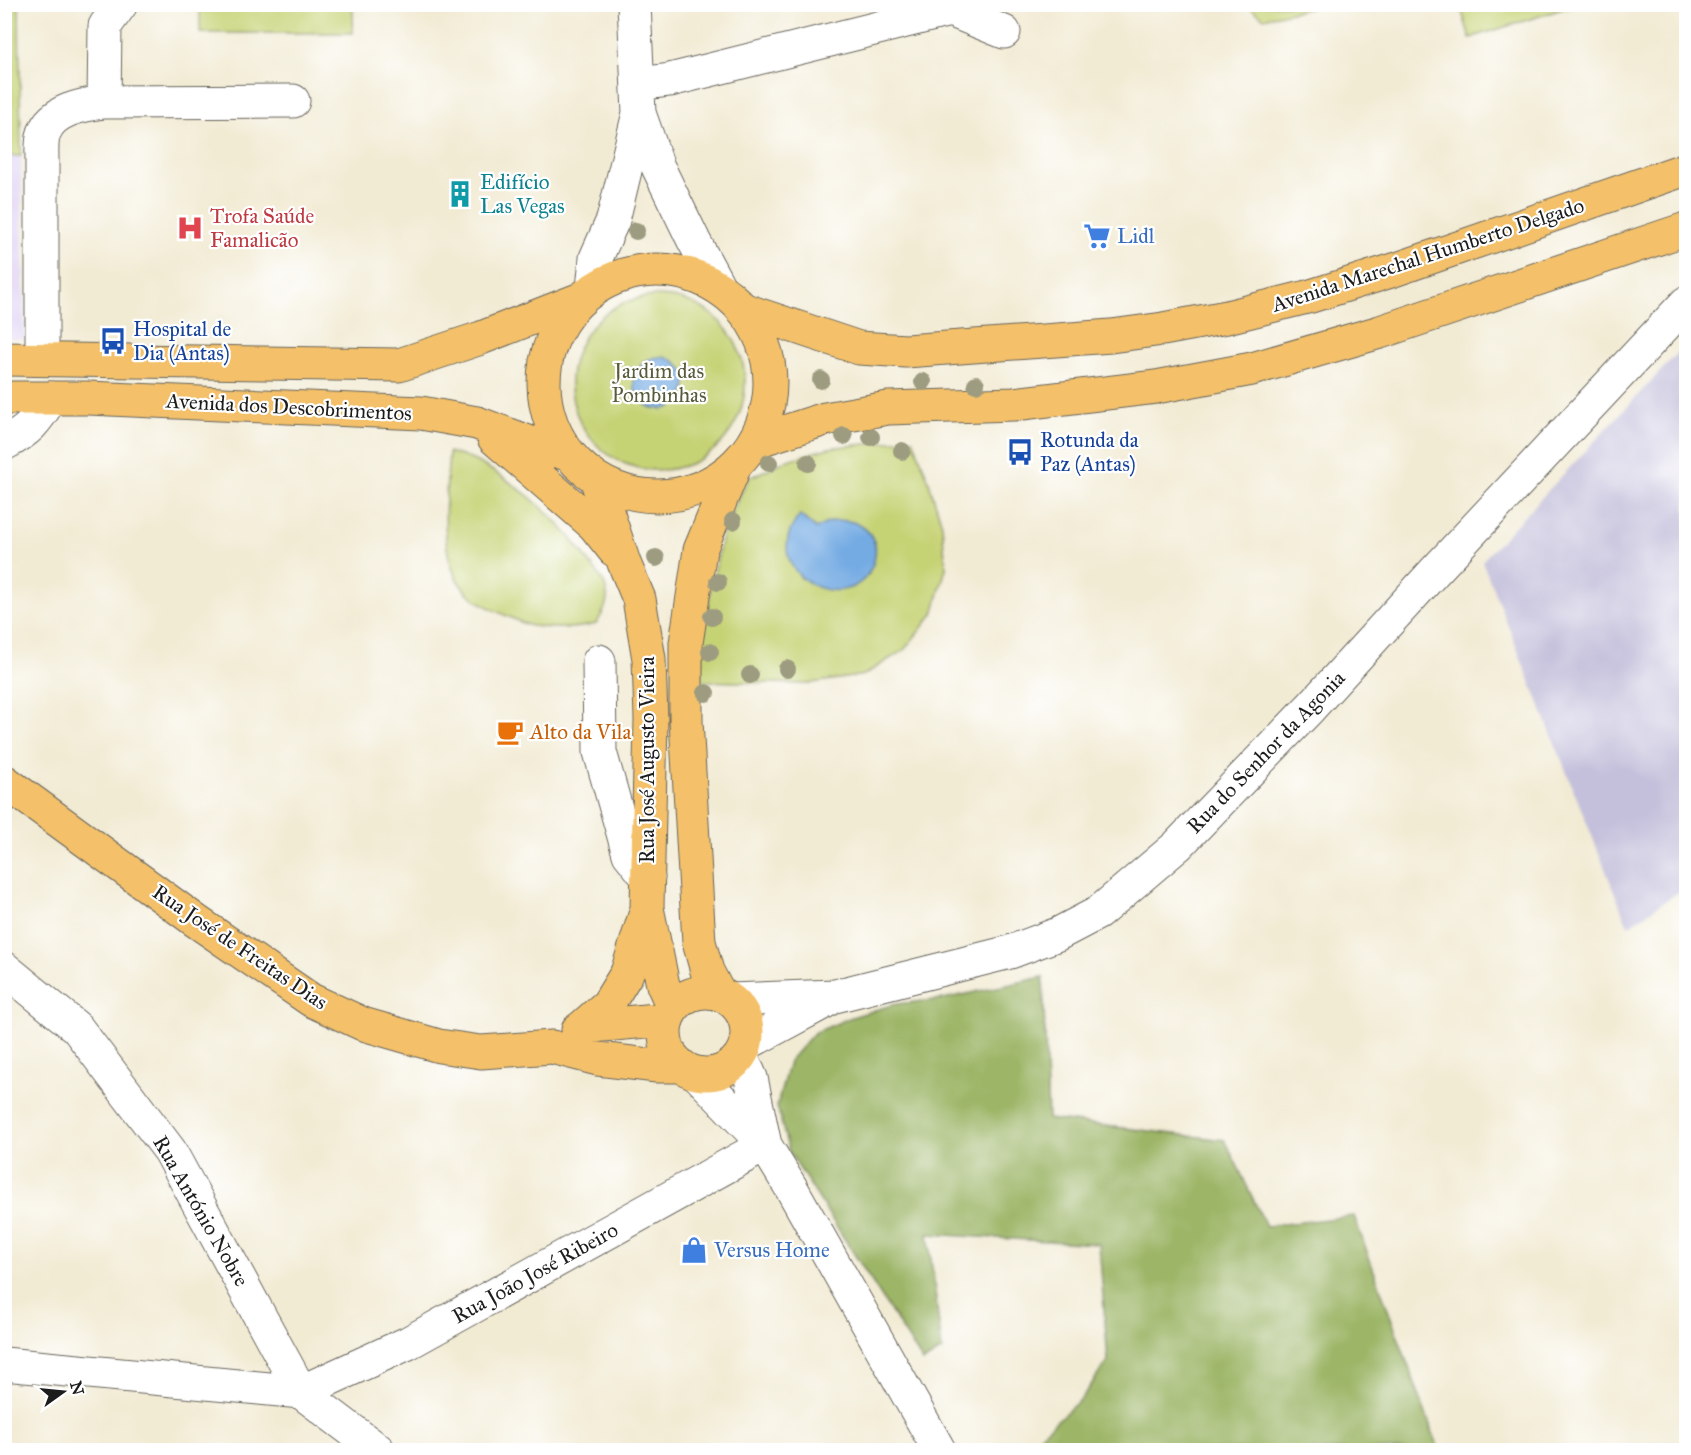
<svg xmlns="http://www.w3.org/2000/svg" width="1691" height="1455" font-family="'IM FELL Great Primer',serif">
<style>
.built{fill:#e0d4f4}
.industrial{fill:#c4c0db}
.green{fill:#c6d375;stroke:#717848;stroke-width:1.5;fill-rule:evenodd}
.forest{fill:#9cb566;stroke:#5c6841;stroke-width:1.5}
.water{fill:#74abe3;stroke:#486480;stroke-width:1.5}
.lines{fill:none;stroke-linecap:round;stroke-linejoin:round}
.minor-casing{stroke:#67645c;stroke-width:35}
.major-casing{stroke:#67645c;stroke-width:35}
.minor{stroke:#fff;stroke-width:33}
.major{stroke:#f4c16a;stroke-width:33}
.tree{fill:#9d9c80}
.labels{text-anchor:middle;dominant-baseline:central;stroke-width:4.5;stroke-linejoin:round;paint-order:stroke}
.culture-label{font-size:21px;fill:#0d838f;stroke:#fff;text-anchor:start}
.health-label{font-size:21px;fill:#be3a42;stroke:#fff;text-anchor:start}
.shop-label{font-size:21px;fill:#366cbe;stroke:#fff;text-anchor:start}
.street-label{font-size:21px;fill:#1c1c1c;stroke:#fff}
.transit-label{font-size:21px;fill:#164399;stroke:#fff;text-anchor:start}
.park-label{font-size:21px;fill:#585c3b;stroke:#fff}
.food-label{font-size:21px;fill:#c56008;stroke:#fff;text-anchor:start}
</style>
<rect width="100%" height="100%" fill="#fff"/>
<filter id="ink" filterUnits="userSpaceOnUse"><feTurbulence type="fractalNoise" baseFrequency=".0167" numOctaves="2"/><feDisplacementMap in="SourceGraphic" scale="12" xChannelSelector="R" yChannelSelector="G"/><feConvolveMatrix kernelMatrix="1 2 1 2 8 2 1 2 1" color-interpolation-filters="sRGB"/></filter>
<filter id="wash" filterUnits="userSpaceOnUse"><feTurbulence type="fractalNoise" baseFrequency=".008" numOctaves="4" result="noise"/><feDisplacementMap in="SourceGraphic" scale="24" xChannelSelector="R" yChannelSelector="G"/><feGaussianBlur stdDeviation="1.35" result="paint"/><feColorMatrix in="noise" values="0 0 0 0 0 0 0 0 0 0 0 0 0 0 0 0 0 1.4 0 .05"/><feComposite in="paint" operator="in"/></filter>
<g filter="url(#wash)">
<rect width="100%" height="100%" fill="#f2ebd4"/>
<!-- built -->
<path class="built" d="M 21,156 L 25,339 L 5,339 L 4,157 Z"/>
<!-- industrial -->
<path class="industrial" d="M 1686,344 L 1686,887 L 1628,926 L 1482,561 Z"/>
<!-- green -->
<path class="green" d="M 4,5 L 19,5 L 21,156 L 5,156 Z
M 200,5 L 353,5 L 353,33 L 200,33 Z
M 1247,5 L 1324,5 L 1264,18 Z
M 1460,5 L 1460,4 L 1575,5 L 1470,38 Z
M571 383a87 87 0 1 1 174 0a87 87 0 1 1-174 0Z
M 913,439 L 928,479 L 942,525 L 946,568 L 933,614 L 904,650 L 864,675 L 806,684 L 701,681 L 703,643 L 710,592 L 724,528 L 749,478 L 785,461 L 828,448 ZM 800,515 L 869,574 L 859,582 L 847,588 L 801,578 C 782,549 789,545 800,515 Z
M 449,452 C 459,455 470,458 479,463 C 523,487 561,521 589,562 C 596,571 606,582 607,594 C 608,605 602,615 596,624 C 576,629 553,629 533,626 C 524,625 515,619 507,616 C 495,611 481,604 471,596 C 434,567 447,493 449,452 Z"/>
<!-- forest -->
<path class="forest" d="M 1043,977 L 1048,1119 L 1225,1140 L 1266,1226 L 1354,1216 L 1439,1450 L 1024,1450 L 1081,1399 L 1108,1361 L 1099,1244 L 928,1234 L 942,1350 L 923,1362 L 789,1152 L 777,1106 L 789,1061 L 814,1033 L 852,1017 L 895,1004 L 944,999 Z"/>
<!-- water -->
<path class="water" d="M634 383a26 26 0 1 1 52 0a26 26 0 1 1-52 0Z
M 800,515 L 816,529 C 845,508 886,529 873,564 C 851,623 752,573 800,515 Z"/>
</g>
<g filter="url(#ink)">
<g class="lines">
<defs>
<path id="minor" d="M 638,84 L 670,80 L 950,10 L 1004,32
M 104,102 L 105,26 L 121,4
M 639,113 L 658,167 L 694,241 L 720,289
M 593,289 L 596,258 L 613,220 L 639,113 L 634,4
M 42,359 L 42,161 C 42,153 41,141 44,133 C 52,110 82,105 104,102 L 293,101
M 4,444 C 29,431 36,422 51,398
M 599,661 L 600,752 L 629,854 L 648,878
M 4,968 L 77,1028 L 170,1151 L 301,1392 L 378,1450
M 730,1000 L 835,996 L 1010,952 L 1058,934 L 1098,913 L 1177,846 L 1310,708 L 1435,571 L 1686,303
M 746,1044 L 828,1000
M 741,1055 L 751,1078 L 765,1145
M 697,1074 L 765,1145 L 793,1191 L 939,1450
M 4,1364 L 301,1392
M 301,1392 L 408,1343 L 765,1145"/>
<path id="major" d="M544 383a113 113 0 1 1 226 0a113 113 0 1 1-226 0Z
M 742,309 L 859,348 L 906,351 L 1111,336 L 1163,329 L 1227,317 L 1311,296 L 1397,269 L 1686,169
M 4,359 L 399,365 L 481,338 L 578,300
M 4,398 L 88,398 L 421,413 L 477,423 L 536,445 L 567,454
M 494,438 L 594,525 L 614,550
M 756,441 L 825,419 L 888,408 L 1014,404 L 1156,387 L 1252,369 L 1380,332 L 1686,229
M 597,481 L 624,563 L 639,599 L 649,659 L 651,719 L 647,908 L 663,985 L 673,1007
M 4,781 L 196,921 L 311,1000 L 363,1024 L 439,1046 L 481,1052 L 552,1047 L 598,1059 L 657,1066 L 681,1066
M665 1033a41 41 0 1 1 82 0a41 41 0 1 1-82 0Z
M 719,994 L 707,971 L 699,942 L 686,721 L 686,643 L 700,550 L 734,468
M 582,1027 L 608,1004 L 627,973 L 646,912
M 578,1030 L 582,1027 L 667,1019"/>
</defs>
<!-- minor casing -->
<use href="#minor" class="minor-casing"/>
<!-- major casing -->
<use href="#major" class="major-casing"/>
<!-- minor -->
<use href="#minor" class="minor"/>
<!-- major -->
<use href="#major" class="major"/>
</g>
<!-- trees -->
<g class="tree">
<circle cx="636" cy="231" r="9"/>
<circle cx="821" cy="380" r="9"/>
<circle cx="923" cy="382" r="9"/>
<circle cx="976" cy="384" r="9"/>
<circle cx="844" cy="436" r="9"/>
<circle cx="871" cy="437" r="9"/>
<circle cx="902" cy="451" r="9"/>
<circle cx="769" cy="463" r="9"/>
<circle cx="808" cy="463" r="9"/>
<circle cx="733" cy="521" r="9"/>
<circle cx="656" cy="558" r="9"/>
<circle cx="718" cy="582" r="9"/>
<circle cx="712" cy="617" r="9"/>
<circle cx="710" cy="652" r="9"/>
<circle cx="787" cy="669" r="9"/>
<circle cx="750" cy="675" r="9"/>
<circle cx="706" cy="693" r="9"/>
</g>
</g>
<!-- icons -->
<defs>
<symbol id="building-bare" viewBox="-9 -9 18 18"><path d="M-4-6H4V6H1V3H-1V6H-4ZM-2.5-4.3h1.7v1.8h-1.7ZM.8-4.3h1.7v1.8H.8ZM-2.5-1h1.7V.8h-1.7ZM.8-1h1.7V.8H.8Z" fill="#0f9aa8" stroke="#fff" stroke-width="2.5" paint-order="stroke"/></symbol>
<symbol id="hospital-bare" viewBox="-9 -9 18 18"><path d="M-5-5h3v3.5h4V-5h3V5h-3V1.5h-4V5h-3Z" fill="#e0444e" stroke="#fff" stroke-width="2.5" paint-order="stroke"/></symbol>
<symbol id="supermarket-bare" viewBox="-9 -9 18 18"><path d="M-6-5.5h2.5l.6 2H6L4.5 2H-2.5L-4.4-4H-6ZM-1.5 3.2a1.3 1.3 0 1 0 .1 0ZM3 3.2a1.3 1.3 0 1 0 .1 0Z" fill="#3f7fe0" stroke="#fff" stroke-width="2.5" paint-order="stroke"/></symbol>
<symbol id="bus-bare" viewBox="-9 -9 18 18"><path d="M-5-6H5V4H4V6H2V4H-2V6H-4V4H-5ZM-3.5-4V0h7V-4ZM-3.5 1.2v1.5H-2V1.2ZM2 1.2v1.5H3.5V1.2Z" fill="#1a4fb4" stroke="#fff" stroke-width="2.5" paint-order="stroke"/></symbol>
<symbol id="cafe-bare" viewBox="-9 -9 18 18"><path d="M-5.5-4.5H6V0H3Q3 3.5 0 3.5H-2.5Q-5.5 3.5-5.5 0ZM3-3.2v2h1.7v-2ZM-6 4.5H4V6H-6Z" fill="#e8710a" stroke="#fff" stroke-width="2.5" paint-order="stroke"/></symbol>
<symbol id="shop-bare" viewBox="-9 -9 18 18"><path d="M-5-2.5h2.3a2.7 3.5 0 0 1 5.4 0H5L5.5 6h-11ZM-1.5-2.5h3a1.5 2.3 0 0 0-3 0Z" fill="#3f7fe0" stroke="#fff" stroke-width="2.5" paint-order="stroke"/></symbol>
</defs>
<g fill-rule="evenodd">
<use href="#building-bare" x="441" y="175" width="38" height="38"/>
<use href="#hospital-bare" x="171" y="209" width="38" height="38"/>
<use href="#supermarket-bare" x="1078" y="217" width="38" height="38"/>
<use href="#bus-bare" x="94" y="322" width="38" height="38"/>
<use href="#bus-bare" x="1001" y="433" width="38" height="38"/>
<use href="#cafe-bare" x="491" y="713" width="38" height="38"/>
<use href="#shop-bare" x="675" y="1231" width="38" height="38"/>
</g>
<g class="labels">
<!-- culture labels -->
<g class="culture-label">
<text x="480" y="182">Edifício<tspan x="480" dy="24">Las Vegas</tspan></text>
</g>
<!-- health labels -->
<g class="health-label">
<text x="210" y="216">Trofa Saúde<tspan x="210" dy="24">Famalicão</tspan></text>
</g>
<!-- shop labels -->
<g class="shop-label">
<text x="1117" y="236">Lidl</text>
<text x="714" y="1250">Versus Home</text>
</g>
<!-- street labels -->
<g class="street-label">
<text transform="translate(1428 255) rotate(-18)">Avenida Marechal Humberto Delgado</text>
<text transform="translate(289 407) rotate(3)">Avenida dos Descobrimentos</text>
<text transform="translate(1266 752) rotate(-46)">Rua do Senhor da Agonia</text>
<text transform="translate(647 760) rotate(-90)">Rua José Augusto Vieira</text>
<text transform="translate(240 947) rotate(34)">Rua José de Freitas Dias</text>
<text transform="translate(201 1211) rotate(60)">Rua António Nobre</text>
<text transform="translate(535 1273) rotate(-29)">Rua João José Ribeiro</text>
</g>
<!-- transit labels -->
<g class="transit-label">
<text x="133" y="329">Hospital de<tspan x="133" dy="24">Dia (Antas)</tspan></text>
<text x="1040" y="440">Rotunda da<tspan x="1040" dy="24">Paz (Antas)</tspan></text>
</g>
<!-- park labels -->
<g class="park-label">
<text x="659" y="371">Jardim das<tspan x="659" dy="24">Pombinhas</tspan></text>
</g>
<!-- food labels -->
<g class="food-label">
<text x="530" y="732">Alto da Vila</text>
</g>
</g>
<!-- margin -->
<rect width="1691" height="1455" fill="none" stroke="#fff" stroke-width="24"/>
<!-- north arrow -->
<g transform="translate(63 1392) rotate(75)" stroke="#ffffff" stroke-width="4.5" paint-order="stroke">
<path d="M0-4.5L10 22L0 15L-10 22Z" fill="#1c1c1c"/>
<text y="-9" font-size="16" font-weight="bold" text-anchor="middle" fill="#1c1c1c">N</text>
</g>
</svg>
